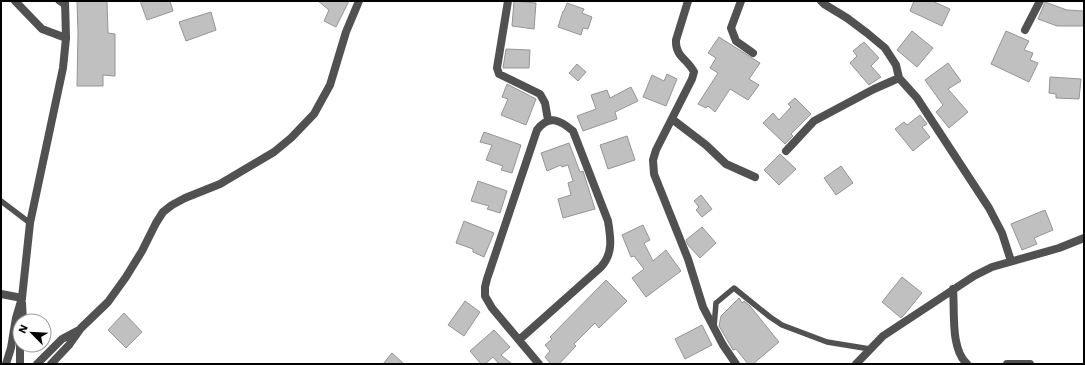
<svg xmlns="http://www.w3.org/2000/svg" width="1085" height="365" font-family="'Work Sans',sans-serif">
<style>
.building{fill:#c0c0c0;stroke:#959595}
.lines{fill:none;stroke-linecap:round;stroke-linejoin:round}
.service{stroke:#515151;stroke-width:5.5}
.minor{stroke:#515151;stroke-width:8}
.tertiary{stroke:#515151;stroke-width:8}
</style>
<rect width="100%" height="100%" fill="#fff"/>
<!-- building -->
<path class="building" d="M 77,1 L 107,1 L 108,33 L 115,34 L 115,76 L 103,75 L 103,86 L 77,86 L 78,33 Z
M 140,1 L 170,1 L 173,11 L 147,20 Z
M 318,1 L 349,1 L 336,27 L 324,21 L 329,10 Z
M 514,1 L 536,3 L 534,29 L 512,26 Z
M 914,1 L 932,1 L 950,9 L 942,26 L 910,11 Z
M 1045,2 L 1067,10 L 1084,11 L 1084,26 L 1057,26 L 1038,19 Z
M 567,3 L 584,9 L 582,13 L 592,17 L 588,29 L 583,28 L 581,35 L 558,27 L 563,11 L 564,11 Z
M 211,12 L 216,30 L 186,41 L 179,22 Z
M 912,31 L 933,48 L 917,67 L 897,50 Z
M 1006,31 L 1029,41 L 1024,50 L 1033,53 L 1030,60 L 1038,63 L 1029,82 L 991,64 Z
M 719,37 L 760,63 L 749,79 L 759,85 L 748,100 L 730,89 L 715,112 L 708,106 L 706,108 L 698,104 L 718,73 L 710,68 L 716,58 L 708,53 Z
M 864,42 L 879,58 L 871,66 L 881,77 L 869,85 L 850,63 L 857,56 L 853,51 Z
M 506,49 L 530,50 L 529,68 L 503,68 Z
M 948,63 L 961,81 L 948,89 L 968,112 L 949,128 L 936,112 L 943,105 L 925,80 Z
M 577,64 L 586,72 L 578,81 L 569,73 Z
M 667,74 L 677,79 L 666,106 L 643,97 L 652,75 L 664,81 Z
M 1050,77 L 1081,79 L 1079,99 L 1056,98 L 1056,94 L 1049,93 Z
M 507,84 L 536,99 L 526,125 L 501,115 L 508,99 L 502,97 Z
M 631,87 L 638,101 L 615,112 L 617,119 L 583,131 L 577,116 L 596,109 L 591,95 L 607,90 L 610,98 Z
M 795,98 L 811,114 L 791,134 L 793,136 L 785,144 L 763,123 L 773,113 L 779,120 L 791,107 L 788,104 Z
M 920,115 L 927,124 L 922,127 L 930,137 L 913,151 L 895,129 L 904,122 L 907,125 Z
M 484,132 L 521,145 L 512,173 L 501,170 L 503,166 L 486,160 L 492,145 L 480,142 Z
M 627,136 L 635,160 L 608,169 L 600,145 Z
M 569,143 L 580,172 L 583,171 L 595,209 L 563,218 L 558,199 L 571,195 L 568,183 L 573,181 L 568,165 L 562,167 L 561,165 L 547,171 L 541,153 Z
M 780,154 L 796,169 L 779,185 L 764,170 Z
M 841,166 L 853,183 L 836,195 L 824,178 Z
M 478,181 L 507,191 L 500,213 L 487,209 L 489,206 L 471,201 Z
M 701,195 L 712,209 L 702,217 L 696,210 L 699,207 L 694,201 Z
M 1045,210 L 1053,230 L 1034,238 L 1037,244 L 1022,250 L 1011,224 Z
M 464,221 L 494,233 L 484,257 L 473,252 L 473,249 L 456,243 Z
M 643,225 L 650,240 L 644,243 L 653,261 L 666,250 L 681,271 L 646,297 L 632,278 L 644,269 L 634,256 L 631,257 L 622,235 Z
M 702,227 L 716,243 L 700,258 L 688,245 L 686,240 Z
M 902,277 L 922,293 L 904,315 L 901,318 L 882,302 Z
M 606,280 L 627,301 L 599,328 L 595,323 L 574,344 L 576,346 L 559,364 L 551,364 L 545,357 L 550,351 L 545,345 L 552,339 L 550,337 Z
M 739,298 L 742,303 L 744,301 L 750,306 L 779,342 L 753,364 L 748,364 L 736,349 L 733,350 L 719,326 L 721,316 Z
M 465,301 L 480,312 L 464,336 L 448,325 Z
M 124,313 L 142,332 L 126,348 L 108,330 Z
M 702,325 L 712,345 L 685,359 L 675,339 Z
M 494,330 L 510,347 L 501,355 L 512,364 L 499,364 L 493,357 L 485,364 L 481,364 L 470,351 Z
M 392,353 L 404,364 L 383,364 Z"/>
<g class="lines">
<!-- service -->
<path class="service" d="M 58,1 L 65,6
M 1,201 L 30,223
M 714,327 L 716,303 L 734,288 L 770,317 L 782,325 L 827,342 L 870,349"/>
<!-- minor -->
<path class="minor" d="M 15,1 L 42,29 L 66,38
M 508,1 L 497,68 L 499,74 L 540,94 L 545,103 L 548,120
M 688,1 L 676,40 C 675,57 688,59 694,72 L 692,79 L 656,150 L 653,160 L 654,174 L 688,259 L 703,307 L 723,345 L 736,364
M 741,1 L 731,28 L 736,41 L 753,53
M 821,1 L 824,4 L 847,18 L 867,33 L 885,48 L 896,65 L 899,78 L 917,98 L 989,208 L 1002,233 L 1011,261
M 1025,30 L 1040,1
M 672,119 L 706,145 L 726,164 L 755,177
M 786,151 L 814,121 L 874,89 L 899,78
M 953,289 C 955,311 950,348 967,364
M 1,294 L 22,298
M 519,340 L 601,267 C 613,254 611,239 608,221 L 573,131 C 560,120 549,114 537,130 L 487,279 L 485,287 L 485,296 L 492,308 L 539,364
M 37,364 L 62,339 L 79,330
M 51,364 L 69,345 L 81,328 L 108,302 L 126,277 L 142,251 L 156,223 L 163,212 L 172,205 L 185,198 L 220,184 L 274,152 L 291,138 L 314,114 L 330,85 L 346,32 L 359,1
M 856,364 L 883,336 L 974,276 L 992,267 L 1059,248 L 1084,238
M 1007,364 L 1030,364"/>
<!-- tertiary -->
<path class="tertiary" d="M 22,303 L 23,321
M 20,344 L 20,364
M 6,364 L 11,348 L 16,318 L 22,298 L 30,223 L 63,68 L 66,38 L 65,1"/>
</g>
<!-- border -->
<rect width="1085" height="365" fill="none" stroke="#000000" stroke-width="4"/>
<!-- north arrow -->
<g transform="translate(32 333) rotate(294)"><circle r="19" fill="#ffffff" stroke="#999999"/>
<path d="M0-3L7 15L0 10L-7 15Z" fill="#000000"/>
<text y="-6" font-size="11" font-weight="bold" text-anchor="middle" fill="#000000">N</text>
</g>
</svg>
